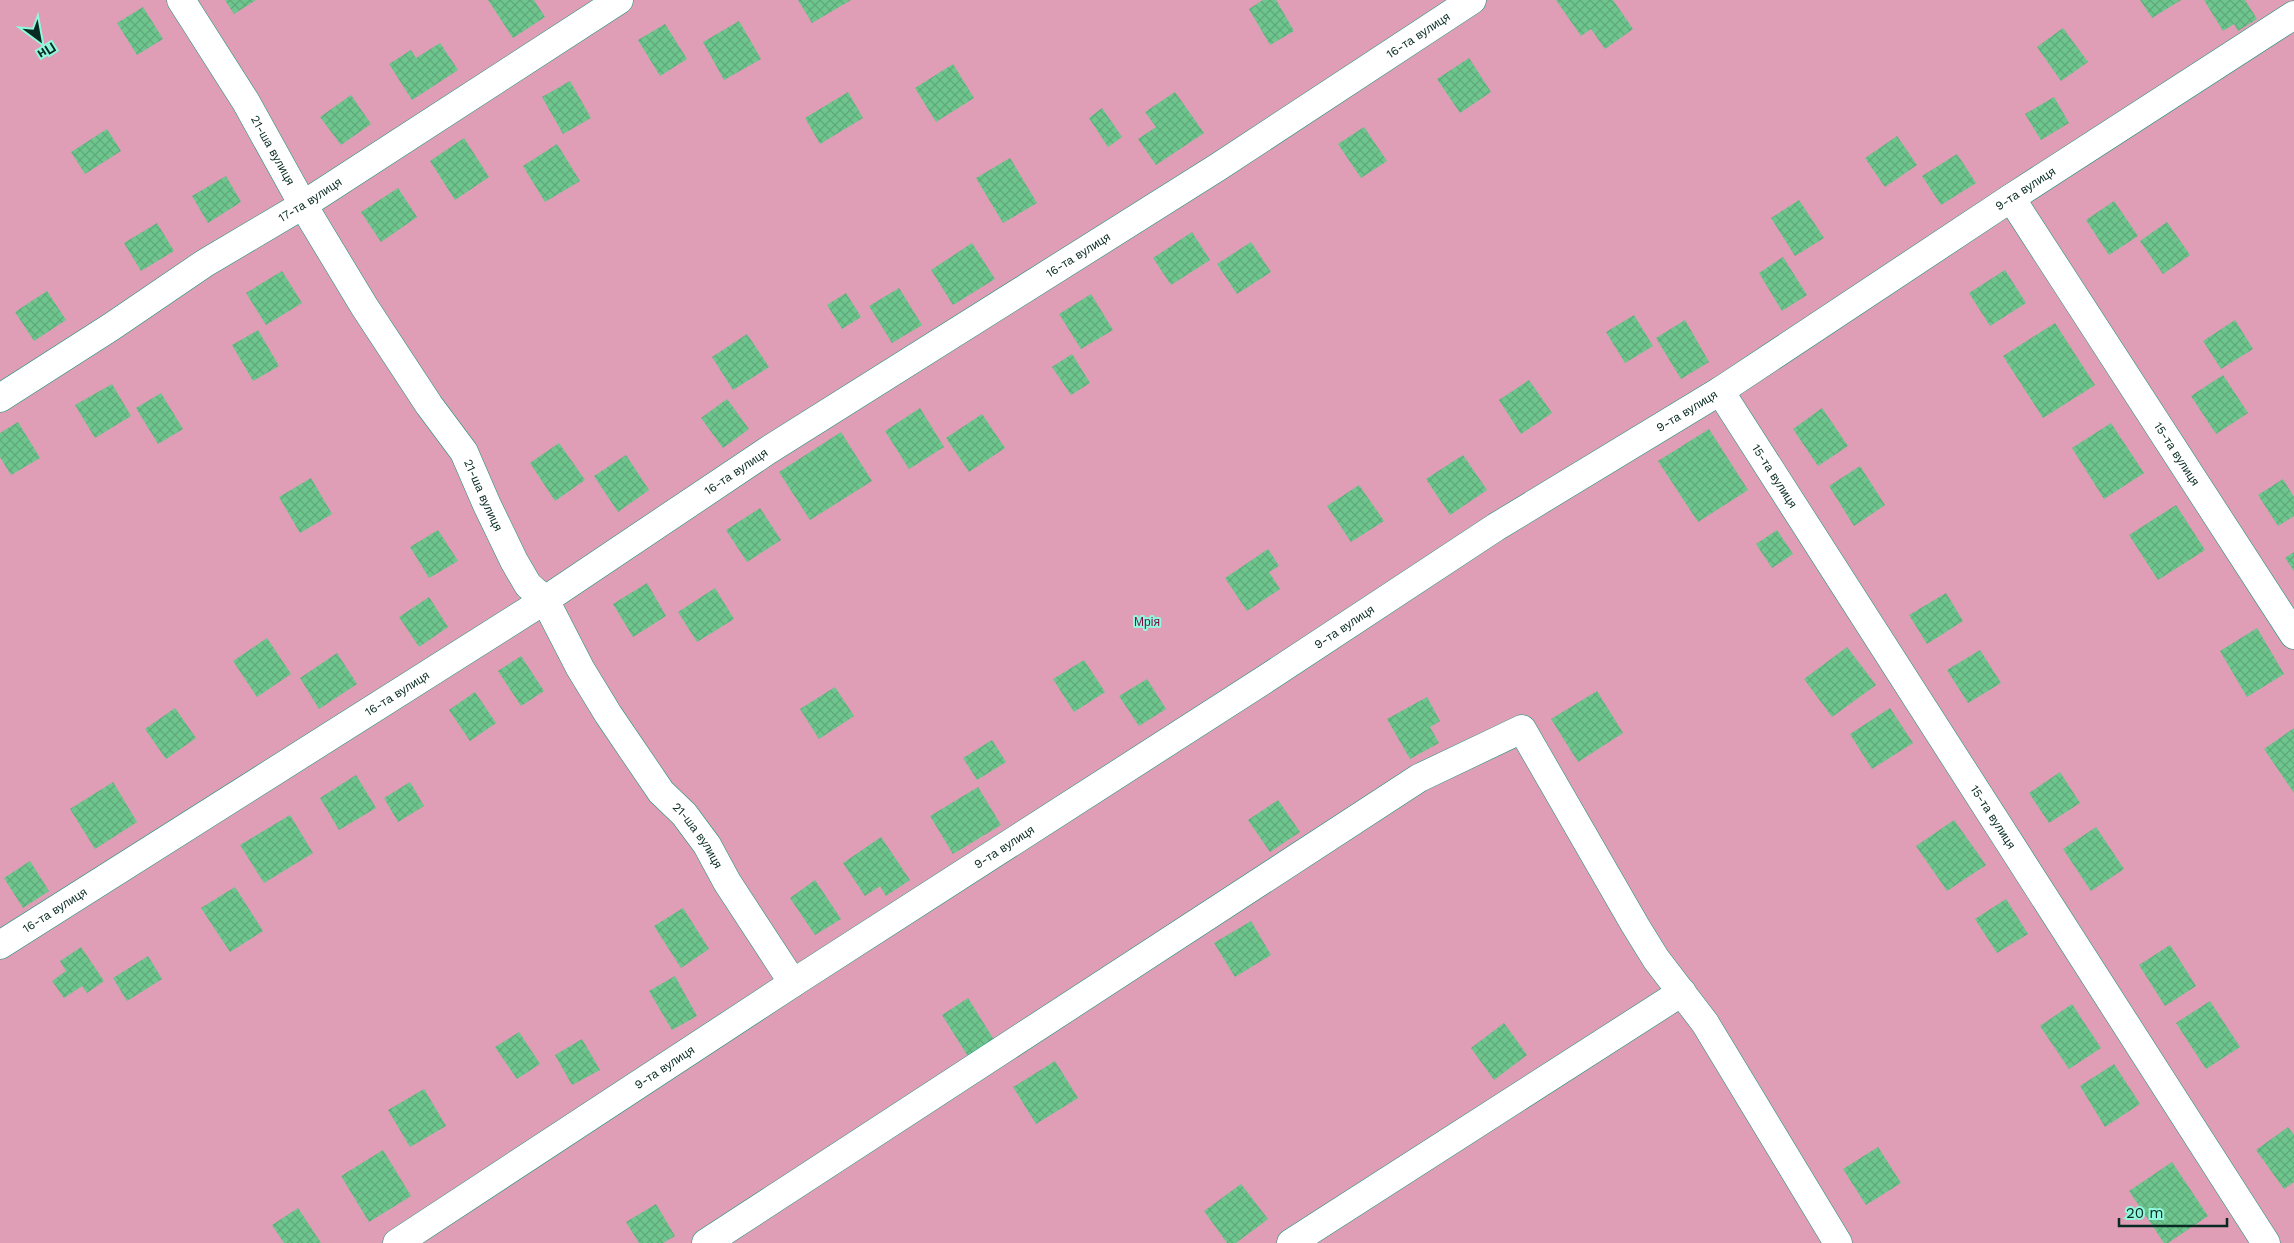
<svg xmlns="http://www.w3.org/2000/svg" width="2294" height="1243" font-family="'Work Sans',sans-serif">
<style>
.green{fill:#df9db6}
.building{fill:url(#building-cross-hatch)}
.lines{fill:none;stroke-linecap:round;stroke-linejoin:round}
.minor-casing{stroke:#199078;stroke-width:29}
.minor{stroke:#fff;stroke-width:28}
.labels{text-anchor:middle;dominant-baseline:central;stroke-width:4;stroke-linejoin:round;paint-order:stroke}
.street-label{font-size:12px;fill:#072a22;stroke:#90f8dc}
.park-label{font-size:12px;fill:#790d47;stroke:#90f8dc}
</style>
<defs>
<pattern id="building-cross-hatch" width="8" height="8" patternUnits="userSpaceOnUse" patternTransform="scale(1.25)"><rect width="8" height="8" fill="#6ec58e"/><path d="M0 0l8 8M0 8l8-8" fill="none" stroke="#5ea97a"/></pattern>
</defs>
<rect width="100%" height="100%" fill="#83ebcf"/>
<!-- green -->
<path class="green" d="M 0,0 L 2294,0 L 2294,1243 L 0,1243 Z"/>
<!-- building -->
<path class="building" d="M 225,0 L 256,0 L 234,14 Z
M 488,0 L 534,0 L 545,17 L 513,38 Z
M 798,0 L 851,0 L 812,23 Z
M 1263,0 L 1276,0 L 1294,31 L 1270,45 L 1249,9 Z
M 1556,0 L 1613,0 L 1633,29 L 1605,49 L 1591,29 L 1581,36 Z
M 2140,0 L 2181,0 L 2152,18 Z
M 2204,0 L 2245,0 L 2257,19 L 2238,31 L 2234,24 L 2223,31 Z
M 143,7 L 163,39 L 137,55 L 117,23 Z
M 739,21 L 761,59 L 724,80 L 703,42 Z
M 665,24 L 687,59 L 660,76 L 638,40 Z
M 2063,28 L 2088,62 L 2061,81 L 2037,47 Z
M 440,43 L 458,70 L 412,100 L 389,64 L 411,50 L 416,58 Z
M 1469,58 L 1491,92 L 1460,113 L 1437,79 Z
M 953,64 L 974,98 L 936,122 L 915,88 Z
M 570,81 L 591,118 L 563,134 L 542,97 Z
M 848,92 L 863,118 L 820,144 L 805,118 Z
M 1175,92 L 1204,133 L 1156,165 L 1138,139 L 1156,127 L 1145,112 Z
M 351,95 L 371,124 L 341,145 L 320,117 Z
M 2054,97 L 2069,123 L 2041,140 L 2025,114 Z
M 1102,108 L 1122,137 L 1108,147 L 1089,118 Z
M 1364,127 L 1387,161 L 1361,178 L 1338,144 Z
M 107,129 L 121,151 L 85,174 L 71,152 Z
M 1897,136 L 1917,165 L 1885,187 L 1865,158 Z
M 464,138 L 489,177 L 455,200 L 430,161 Z
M 557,144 L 580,181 L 545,202 L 523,166 Z
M 1957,154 L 1976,183 L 1941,205 L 1922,176 Z
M 1010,158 L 1037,203 L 1003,223 L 976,178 Z
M 226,176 L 241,202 L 208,223 L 192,196 Z
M 398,188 L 417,217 L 381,242 L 361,212 Z
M 1799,200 L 1824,238 L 1795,256 L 1771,218 Z
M 2114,201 L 2138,236 L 2109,255 L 2086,220 Z
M 2167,222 L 2190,255 L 2163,274 L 2140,241 Z
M 157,223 L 174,251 L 141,271 L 124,243 Z
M 1192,232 L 1210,260 L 1171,285 L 1153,258 Z
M 1251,242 L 1271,272 L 1237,294 L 1217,264 Z
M 972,243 L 995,279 L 953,305 L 931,270 Z
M 1783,257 L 1807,295 L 1782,311 L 1759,273 Z
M 2005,270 L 2026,303 L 1990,326 L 1969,293 Z
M 282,271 L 302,303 L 266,325 L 246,293 Z
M 899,288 L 922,325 L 892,343 L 869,306 Z
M 47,291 L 66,320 L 34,341 L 15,312 Z
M 846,293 L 861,317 L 842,329 L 827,305 Z
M 1091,294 L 1113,330 L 1081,349 L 1059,314 Z
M 1634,315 L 1653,346 L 1625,363 L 1606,332 Z
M 1685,320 L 1709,362 L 1681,379 L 1656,338 Z
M 2235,320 L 2253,349 L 2221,369 L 2203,341 Z
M 2055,323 L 2095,385 L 2043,418 L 2003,356 Z
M 258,330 L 279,366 L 253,381 L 232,345 Z
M 747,334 L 769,367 L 733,390 L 712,357 Z
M 1072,354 L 1090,383 L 1071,395 L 1052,367 Z
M 2223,375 L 2248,413 L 2216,434 L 2191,396 Z
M 1529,380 L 1552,413 L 1521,434 L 1499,400 Z
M 112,384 L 131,416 L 95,438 L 75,405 Z
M 161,393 L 183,429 L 158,444 L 136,408 Z
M 727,399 L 749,429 L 723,448 L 701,418 Z
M 920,408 L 944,447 L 909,469 L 885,431 Z
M 1822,408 L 1848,446 L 1818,466 L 1793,429 Z
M 982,414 L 1005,448 L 969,472 L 946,438 Z
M 18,422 L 40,458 L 11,475 L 0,457 L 0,433 Z
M 2111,423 L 2144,473 L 2104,499 L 2072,448 Z
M 1709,429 L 1748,490 L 1698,522 L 1658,461 Z
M 841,432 L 872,481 L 810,520 L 779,472 Z
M 559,443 L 585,480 L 555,501 L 530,463 Z
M 626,455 L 649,490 L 618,512 L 594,476 Z
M 1463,455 L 1487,490 L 1450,515 L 1426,479 Z
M 1860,466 L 1885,505 L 1854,526 L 1829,486 Z
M 311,478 L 332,514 L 300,533 L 279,497 Z
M 2283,479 L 2294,497 L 2294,516 L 2278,526 L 2258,495 Z
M 1359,485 L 1384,521 L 1351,542 L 1327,506 Z
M 2176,505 L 2205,550 L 2158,580 L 2129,535 Z
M 760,508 L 781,540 L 747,562 L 726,530 Z
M 438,530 L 458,561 L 429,578 L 410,547 Z
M 1777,530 L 1793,554 L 1772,568 L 1756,544 Z
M 1268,549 L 1279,566 L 1269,572 L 1280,589 L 1247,611 L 1225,578 Z
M 2294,552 L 2294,571 L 2285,558 Z
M 647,583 L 666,616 L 633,637 L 613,604 Z
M 715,588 L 734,619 L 697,642 L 678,612 Z
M 1946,593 L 1963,621 L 1927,644 L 1909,615 Z
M 429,597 L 448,627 L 419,647 L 399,617 Z
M 2257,628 L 2284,674 L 2247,697 L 2220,651 Z
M 267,638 L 291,674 L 257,697 L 233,661 Z
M 1847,647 L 1876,685 L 1832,717 L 1804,679 Z
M 1980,650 L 2001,683 L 1968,703 L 1947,670 Z
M 337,653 L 357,684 L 319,709 L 300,678 Z
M 521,656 L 544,691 L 521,706 L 498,671 Z
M 1084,660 L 1105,692 L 1074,712 L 1053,679 Z
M 1147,679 L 1166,709 L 1139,726 L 1119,696 Z
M 835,687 L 854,716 L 819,739 L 800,709 Z
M 1597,691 L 1623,733 L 1578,762 L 1551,719 Z
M 475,692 L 496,723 L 470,741 L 449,710 Z
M 1427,697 L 1440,721 L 1430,727 L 1439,743 L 1410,759 L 1387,719 Z
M 175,708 L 196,738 L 166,759 L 145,729 Z
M 1890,708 L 1913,743 L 1872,769 L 1850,734 Z
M 2294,728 L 2294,793 L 2264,749 Z
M 992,740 L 1006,762 L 977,780 L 963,758 Z
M 2060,772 L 2080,803 L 2049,823 L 2029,793 Z
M 356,775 L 376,808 L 339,830 L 320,798 Z
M 113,782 L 137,822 L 95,849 L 70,809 Z
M 410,782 L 424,806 L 398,822 L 384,798 Z
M 978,787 L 1001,825 L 953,854 L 930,816 Z
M 1278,800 L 1300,832 L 1270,852 L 1248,820 Z
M 290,815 L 313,853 L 264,883 L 240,845 Z
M 1954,820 L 1986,865 L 1947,891 L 1916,846 Z
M 2096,827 L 2124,869 L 2091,891 L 2063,849 Z
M 881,837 L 910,880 L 886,896 L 880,886 L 865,896 L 843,863 Z
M 30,861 L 49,891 L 23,908 L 4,878 Z
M 815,880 L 841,919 L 815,935 L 790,898 Z
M 235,887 L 263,931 L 230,952 L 201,908 Z
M 2006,899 L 2028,934 L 1997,953 L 1975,919 Z
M 683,908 L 709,949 L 681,968 L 654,926 Z
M 1251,921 L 1271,955 L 1235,977 L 1214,943 Z
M 2170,945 L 2196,986 L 2165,1006 L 2139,965 Z
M 81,947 L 104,981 L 87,993 L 82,986 L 64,998 L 52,981 L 66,971 L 60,961 Z
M 148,956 L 162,979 L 127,1001 L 113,978 Z
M 675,976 L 697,1016 L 672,1030 L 649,991 Z
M 968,998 L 996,1043 L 969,1058 L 942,1015 Z
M 2210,1001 L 2240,1047 L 2206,1069 L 2176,1023 Z
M 2072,1004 L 2101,1048 L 2069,1069 L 2040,1026 Z
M 1504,1023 L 1527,1055 L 1494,1080 L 1471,1048 Z
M 519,1032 L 540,1064 L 517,1079 L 495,1047 Z
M 582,1039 L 600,1070 L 572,1085 L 555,1055 Z
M 1055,1061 L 1078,1098 L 1036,1124 L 1013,1087 Z
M 2114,1064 L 2140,1104 L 2105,1127 L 2080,1086 Z
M 424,1089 L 446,1126 L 410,1147 L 388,1110 Z
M 2288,1127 L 2294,1135 L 2294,1182 L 2284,1189 L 2256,1150 Z
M 1878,1147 L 1901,1183 L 1866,1205 L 1843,1169 Z
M 383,1150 L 411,1196 L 369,1222 L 341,1176 Z
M 2172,1162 L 2208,1216 L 2168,1243 L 2164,1243 L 2129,1191 Z
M 1241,1184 L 1268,1219 L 1236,1243 L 1227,1243 L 1204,1211 Z
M 656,1204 L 675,1236 L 663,1243 L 639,1243 L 626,1222 Z
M 298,1208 L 321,1243 L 284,1243 L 272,1225 Z"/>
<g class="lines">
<defs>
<g id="minor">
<path id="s1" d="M 181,0 L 246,102 L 303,205 L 364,306 L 429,405 L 464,452 L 487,505 L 514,561 L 528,585 L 545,600 L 580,668 L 608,714 L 661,792 L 684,814 L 707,845 L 727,882 L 793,983"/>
<path id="s2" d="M 2011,198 L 2294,635"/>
<path id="s3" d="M 1720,391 L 2266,1243"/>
<path id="s4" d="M 0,398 L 111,327 L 205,263 L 303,205 L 619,0"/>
<path id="s5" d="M 0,945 L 545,600 L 767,451 L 1218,167 L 1472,0"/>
<path id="s6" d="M 397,1243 L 793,983 L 1267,678 L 1496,527 L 1720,391 L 2011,198 L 2294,15"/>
<path d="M 706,1243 L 1419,778 L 1522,729 L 1635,925 L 1656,959 L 1705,1023 L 1838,1243"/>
<path d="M 1291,1243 L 1682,992"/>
</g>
</defs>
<!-- minor casing -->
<use href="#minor" class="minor-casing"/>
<!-- minor -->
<use href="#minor" class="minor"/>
</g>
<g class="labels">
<!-- street labels -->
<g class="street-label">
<text stroke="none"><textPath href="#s5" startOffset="1685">16-та вулиця</textPath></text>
<text stroke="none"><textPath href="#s1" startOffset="176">21-ша вулиця</textPath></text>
<text stroke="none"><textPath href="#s6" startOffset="1940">9-та вулиця</textPath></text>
<text stroke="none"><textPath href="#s4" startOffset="368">17-та вулиця</textPath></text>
<text stroke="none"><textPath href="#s5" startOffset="1280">16-та вулиця</textPath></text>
<text stroke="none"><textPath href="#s6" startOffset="1535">9-та вулиця</textPath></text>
<text stroke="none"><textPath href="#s2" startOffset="305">15-та вулиця</textPath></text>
<text stroke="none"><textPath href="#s5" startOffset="875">16-та вулиця</textPath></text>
<text stroke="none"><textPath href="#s3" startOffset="101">15-та вулиця</textPath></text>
<text stroke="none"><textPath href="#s1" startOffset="581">21-ша вулиця</textPath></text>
<text stroke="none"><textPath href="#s6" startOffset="1130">9-та вулиця</textPath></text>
<text stroke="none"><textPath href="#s5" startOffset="470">16-та вулиця</textPath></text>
<text stroke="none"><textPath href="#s3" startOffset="506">15-та вулиця</textPath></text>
<text stroke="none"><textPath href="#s1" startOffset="986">21-ша вулиця</textPath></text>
<text stroke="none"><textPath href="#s6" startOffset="725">9-та вулиця</textPath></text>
<text stroke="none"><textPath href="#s5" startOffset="65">16-та вулиця</textPath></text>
<text stroke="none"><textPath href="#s6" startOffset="320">9-та вулиця</textPath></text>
</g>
<!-- park labels -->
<g class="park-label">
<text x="1147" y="622">Мрія</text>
</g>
</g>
<!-- north arrow -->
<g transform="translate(40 40) rotate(148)" stroke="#90f8dc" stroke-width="4" paint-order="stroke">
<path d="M0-4L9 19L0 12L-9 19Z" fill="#072a22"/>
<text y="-8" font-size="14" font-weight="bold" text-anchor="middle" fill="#072a22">Пн</text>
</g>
<!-- scale -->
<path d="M2119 1218v8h108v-8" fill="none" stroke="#072a22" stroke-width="2.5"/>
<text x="2126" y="1218" font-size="15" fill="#072a22" stroke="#90f8dc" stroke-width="4" paint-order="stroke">20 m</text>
</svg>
